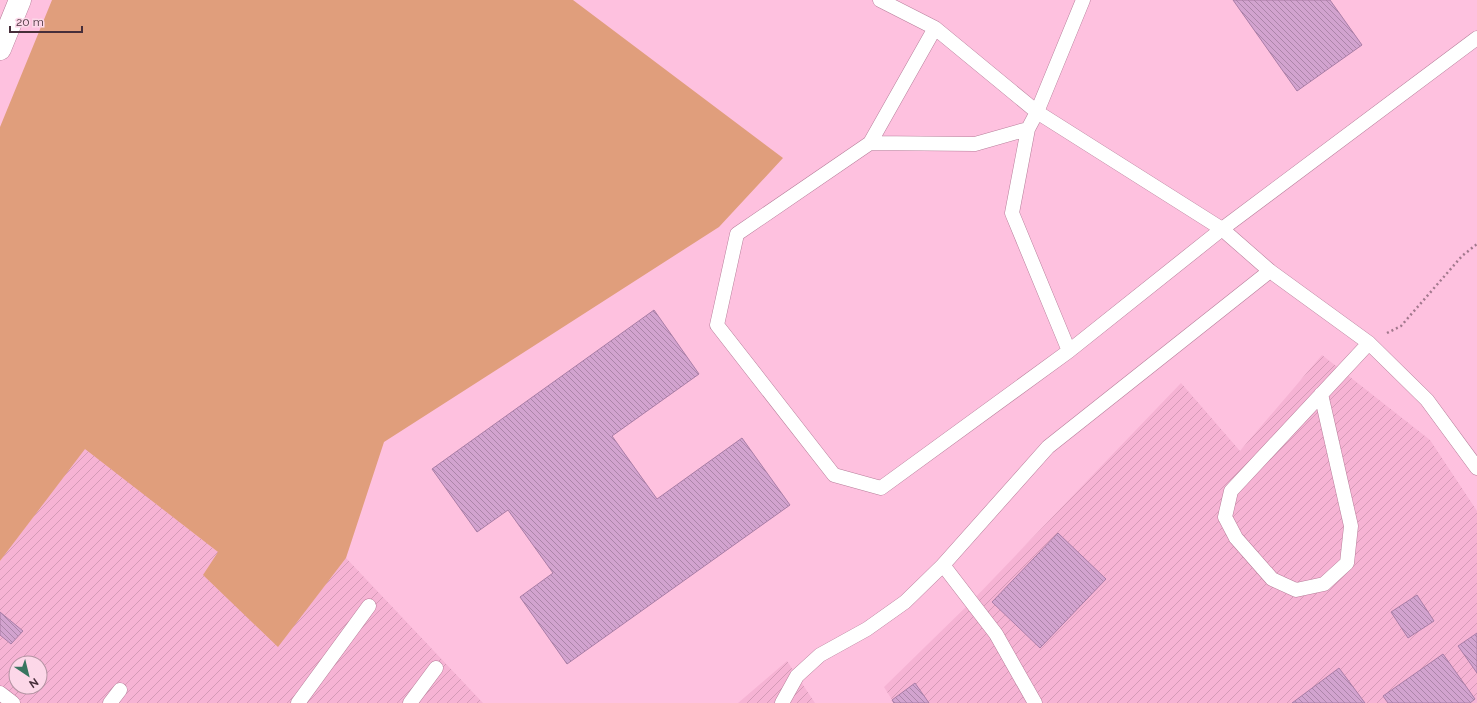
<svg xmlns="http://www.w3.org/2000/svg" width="1477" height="703" font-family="Raleway,sans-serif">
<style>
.industrial{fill:url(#industrial-furrows);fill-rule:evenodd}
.garden{fill:#e09e7c}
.building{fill:url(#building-back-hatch);stroke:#a97da6}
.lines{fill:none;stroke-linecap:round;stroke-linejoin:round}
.service-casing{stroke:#b77e9a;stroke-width:15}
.tertiary-casing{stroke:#b77e9a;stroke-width:23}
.path{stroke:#a2788d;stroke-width:2.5;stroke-dasharray:2 3;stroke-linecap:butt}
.service{stroke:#fff;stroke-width:14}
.tertiary{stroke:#fff;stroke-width:22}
</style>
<defs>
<pattern id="industrial-furrows" width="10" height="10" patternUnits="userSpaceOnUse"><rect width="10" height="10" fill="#f6b3d4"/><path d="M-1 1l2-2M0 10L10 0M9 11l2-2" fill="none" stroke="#d49ab7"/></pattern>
<pattern id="building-back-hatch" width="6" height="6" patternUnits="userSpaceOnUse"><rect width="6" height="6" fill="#d2a3cf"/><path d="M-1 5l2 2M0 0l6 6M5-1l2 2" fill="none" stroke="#ac85a9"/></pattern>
</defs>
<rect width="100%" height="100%" fill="#fec1df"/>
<!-- industrial -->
<path class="industrial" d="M 1322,355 L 1430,440 L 1477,511 L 1477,703 L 894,703 L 884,687 L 971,602 L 1181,383 L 1240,451 Z
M 85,448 L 218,552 L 278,646 L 346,558 L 483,703 L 0,703 L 0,561 ZM 16,663 L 40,663 L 40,687 L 16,687 Z
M 787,661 L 815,703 L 738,703 Z"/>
<!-- garden -->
<path class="garden" d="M 52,0 L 573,0 L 783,158 L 719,227 L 384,442 L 346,558 L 278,647 L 203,575 L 218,552 L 85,449 L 0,561 L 0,127 Z"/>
<!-- building -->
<path class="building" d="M 1233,0 L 1330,0 L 1362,45 L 1297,91 Z
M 654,310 L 699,374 L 612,436 L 657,499 L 742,438 L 790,505 L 567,664 L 520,597 L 553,573 L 508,510 L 477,532 L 432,469 Z
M 1058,533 L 1106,579 L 1040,648 L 992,602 Z
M 1417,595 L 1434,621 L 1408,638 L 1391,612 Z
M 0,612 L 23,631 L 11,644 L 0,635 Z
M 1477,633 L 1477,673 L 1458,646 Z
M 1443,654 L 1475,699 L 1470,703 L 1388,703 L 1383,696 Z
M 1339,668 L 1365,703 L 1292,703 Z
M 915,683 L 929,703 L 894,703 L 892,700 Z"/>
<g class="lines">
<defs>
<path id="service" d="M 880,0 L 935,28 L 1037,112 L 1222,229 L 1270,271 L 1369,343 L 1427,400 L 1477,468
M 1028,129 L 1037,112 L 1083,0
M 870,143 L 935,28
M 1069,351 L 1012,213 L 1028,129 L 975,144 L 870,143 L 737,234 L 717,325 L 834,475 L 881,488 L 1069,351 L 1222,229 L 1477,38
M 1321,394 L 1351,526 L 1347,563 L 1324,584 L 1296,590 L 1272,579 L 1236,538 L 1225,517 L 1231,491 L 1369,343
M 0,693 L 13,703
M 110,703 L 120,690
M 298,703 L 369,606
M 410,703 L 436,668
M 782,703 L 797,676 L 820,655 L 867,629 L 905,602 L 943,565
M 1035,703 L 996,634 L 943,565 L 1048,447 L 1270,271"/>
<path id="tertiary" d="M 0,49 L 20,0"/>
</defs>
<!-- service casing -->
<use href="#service" class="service-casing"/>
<!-- tertiary casing -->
<use href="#tertiary" class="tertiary-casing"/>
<!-- path -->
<path class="path" d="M 1387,333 L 1401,326 L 1462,256 L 1477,244"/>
<!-- service -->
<use href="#service" class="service"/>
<!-- tertiary -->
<use href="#tertiary" class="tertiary"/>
</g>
<!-- north arrow -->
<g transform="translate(28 675) rotate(145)"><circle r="19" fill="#fcd7e8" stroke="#b393a2"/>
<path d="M0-3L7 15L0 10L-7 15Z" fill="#387560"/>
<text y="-6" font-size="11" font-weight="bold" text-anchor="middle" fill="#462e3a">N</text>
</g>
<!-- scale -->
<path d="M10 26v6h72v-6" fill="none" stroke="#462e3a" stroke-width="2"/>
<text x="16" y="26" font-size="12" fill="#462e3a" stroke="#fcd7e8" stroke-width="3" paint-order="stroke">20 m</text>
</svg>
